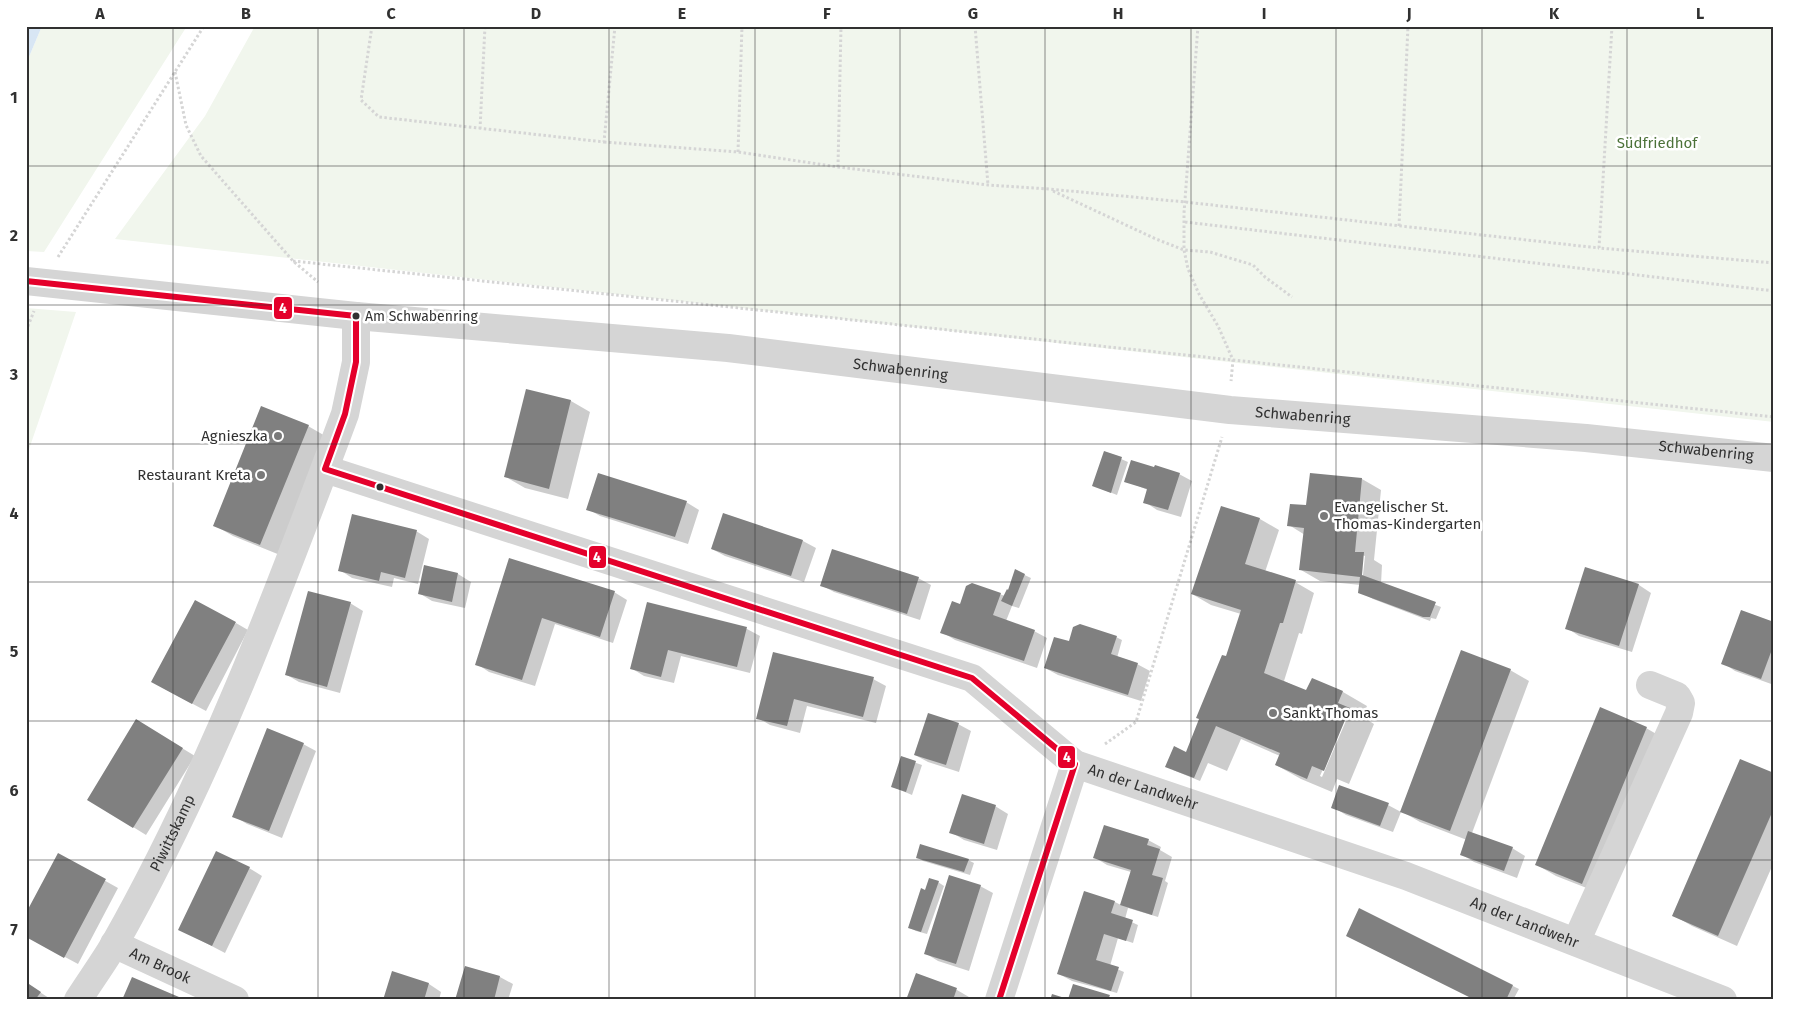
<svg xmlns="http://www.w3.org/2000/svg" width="1800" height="1026" font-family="'Fira Sans',sans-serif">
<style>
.green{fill:#f1f6ed}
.water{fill:#d8e6f4}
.shadow{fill:#0003;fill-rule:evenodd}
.building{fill:#808080}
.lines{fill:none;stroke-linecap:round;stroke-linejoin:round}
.path{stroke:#d5d5d5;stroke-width:3;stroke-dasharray:2.5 2.5;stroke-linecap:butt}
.minor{stroke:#d5d5d5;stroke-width:28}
.bus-1-casing{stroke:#fff;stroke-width:10}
.bus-1{stroke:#e4002b;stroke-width:6}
.grid{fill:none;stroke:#313131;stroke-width:1;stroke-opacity:0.55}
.bus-dot{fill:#313131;stroke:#fff;stroke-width:2}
.poi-dot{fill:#797979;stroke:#fff;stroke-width:2}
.labels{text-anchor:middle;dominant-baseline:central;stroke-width:5;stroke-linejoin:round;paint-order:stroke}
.bus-label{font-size:14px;fill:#313131;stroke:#fff;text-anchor:start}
.park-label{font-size:15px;fill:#4c7239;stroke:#fff}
.street-label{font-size:15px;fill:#313131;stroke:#fff}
.poi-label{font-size:15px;fill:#313131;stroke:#fff;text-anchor:end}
.line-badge{stroke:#fff;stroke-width:2}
.badge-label{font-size:14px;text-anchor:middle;font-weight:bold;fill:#fff}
.neatline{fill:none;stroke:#313131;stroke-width:2}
.grid-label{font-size:16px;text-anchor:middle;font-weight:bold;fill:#313131}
</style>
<rect width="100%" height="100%" fill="#fff"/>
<!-- green -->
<path class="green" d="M 42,26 L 187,26 L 44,252 L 26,251 L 26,64 Z
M 255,26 L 1774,26 L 1774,422 L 115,239 L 205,116 Z
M 26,308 L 76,312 L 26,458 Z"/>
<!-- water -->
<path class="water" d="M 26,26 L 42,26 L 26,64 Z"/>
<!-- shadow -->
<path class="shadow" d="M 527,390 L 571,401 L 590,412 L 568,499 L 525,488 L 506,477 Z
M 308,426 L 327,437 L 280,555 L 233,536 L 214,525 Z
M 1105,452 L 1128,462 L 1117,495 L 1094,486 Z
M 1179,474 L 1192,481 L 1181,517 L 1157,510 L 1145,502 L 1148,490 L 1126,481 Z
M 1311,474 L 1362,479 L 1381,490 L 1374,560 L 1382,565 L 1381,584 L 1441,607 L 1436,619 L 1431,618 L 1430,621 L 1373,599 L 1360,592 L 1361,585 L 1320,581 L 1301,570 L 1305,535 L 1289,525 L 1307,507 ZM 1362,555 L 1365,556 L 1362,584 L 1360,583 Z
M 686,502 L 699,510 L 688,544 L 600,516 L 588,509 Z
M 1222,507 L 1260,519 L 1279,530 L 1265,572 L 1295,582 L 1314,593 L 1302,634 L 1299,633 L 1284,681 L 1307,692 L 1312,680 L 1343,692 L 1367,706 L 1363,717 L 1374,724 L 1349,784 L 1337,779 L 1332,792 L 1301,779 L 1276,765 L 1280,756 L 1241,739 L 1227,771 L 1208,763 L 1200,781 L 1173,770 L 1187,753 L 1232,660 L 1241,614 L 1211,605 L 1192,594 ZM 1349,709 L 1351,709 L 1322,777 L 1320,776 Z
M 724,514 L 803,541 L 816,548 L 804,582 L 725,556 L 712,549 Z
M 416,531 L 429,539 L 418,584 L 394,578 L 392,587 L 352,578 L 340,570 Z
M 510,560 L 614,592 L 627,600 L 613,643 L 555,624 L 535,686 L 489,672 L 477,664 Z
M 425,566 L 458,574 L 471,582 L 465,608 L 432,601 L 419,593 Z
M 1586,568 L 1639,585 L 1651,593 L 1632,652 L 1579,636 L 1567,628 Z
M 1016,571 L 1031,578 L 1019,608 L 1012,606 L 1006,621 L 1034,631 L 1047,638 L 1037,668 L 955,640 L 942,632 L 961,606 L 972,584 L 1005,596 L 1009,592 Z
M 918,578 L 931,585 L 920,620 L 834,592 L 821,585 Z
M 350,603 L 363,611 L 340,693 L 299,682 L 287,675 Z
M 648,603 L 747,629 L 760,636 L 750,673 L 681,656 L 674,683 L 644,676 L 631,668 Z
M 236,623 L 248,630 L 206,711 L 165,689 Z
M 1774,623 L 1774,685 L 1735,671 L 1723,663 Z
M 1116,637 L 1122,640 L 1117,658 L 1137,664 L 1150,671 L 1141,701 L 1058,675 L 1045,668 L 1070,643 Z
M 774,653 L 873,679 L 886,686 L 876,723 L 807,706 L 800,733 L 770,725 L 758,718 Z
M 1510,670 L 1529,681 L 1472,833 L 1512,848 L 1525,856 L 1517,878 L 1474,862 L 1461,854 L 1467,840 L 1420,822 L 1401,811 Z
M 958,724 L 971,731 L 959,772 L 928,762 L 915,755 Z
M 149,728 L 195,756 L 146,835 L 88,799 Z
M 1646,728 L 1665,739 L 1602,894 L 1556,876 L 1537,865 Z
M 303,744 L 316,751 L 282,838 L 247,824 L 234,816 Z
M 902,758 L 922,765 L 912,795 L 893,787 Z
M 1774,775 L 1774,862 L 1737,946 L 1692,926 L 1673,915 Z
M 1388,805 L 1401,812 L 1393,832 L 1346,815 L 1333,807 Z
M 995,806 L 1008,814 L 997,850 L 964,840 L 951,832 Z
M 1148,840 L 1161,847 L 1160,850 L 1172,857 L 1165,881 L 1168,883 L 1158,917 L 1128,908 L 1125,919 L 1138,925 L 1133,943 L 1118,938 L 1110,966 L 1124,972 L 1117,993 L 1072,981 L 1059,974 L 1085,892 L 1115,902 L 1121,905 L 1131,872 L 1107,865 L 1094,857 Z
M 59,855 L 118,888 L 78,964 L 26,936 Z
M 917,857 L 968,860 L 974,863 L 970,875 L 923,861 Z
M 249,868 L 262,876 L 225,953 L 179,929 Z
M 938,882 L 944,886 L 927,934 L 916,931 L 910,928 Z
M 980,886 L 993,893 L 969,971 L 938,961 L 925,953 Z
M 1360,910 L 1519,989 L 1513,1000 L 1477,1000 Z
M 466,967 L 500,977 L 513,984 L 508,1000 L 457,1000 Z
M 393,973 L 429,984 L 441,992 L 439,1000 L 384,1000 Z
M 917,975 L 957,990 L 969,997 L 968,1000 L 908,1000 Z
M 26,983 L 52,1000 L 26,1000 Z"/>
<!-- building -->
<path class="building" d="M 526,389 L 571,400 L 549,489 L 504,477 Z
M 261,406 L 309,425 L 260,545 L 213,526 Z
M 1104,451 L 1122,457 L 1111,493 L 1092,486 Z
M 1131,460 L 1154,467 L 1155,465 L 1180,473 L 1168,510 L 1143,503 L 1147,489 L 1124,482 Z
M 598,473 L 687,501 L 675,537 L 586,510 Z
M 1310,473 L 1362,478 L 1355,552 L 1364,552 L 1362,575 L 1436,602 L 1430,617 L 1423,617 L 1358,593 L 1360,577 L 1299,570 L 1304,528 L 1287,526 L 1290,504 L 1306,505 Z
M 1221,506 L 1260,518 L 1245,564 L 1296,580 L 1283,623 L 1280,623 L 1264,673 L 1306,690 L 1312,678 L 1343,691 L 1338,703 L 1350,708 L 1324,771 L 1312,766 L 1307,779 L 1275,765 L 1280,753 L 1216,726 L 1194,778 L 1165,767 L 1174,746 L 1186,752 L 1199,719 L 1196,718 L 1222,655 L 1226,656 L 1241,610 L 1191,594 Z
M 723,513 L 803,540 L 791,576 L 711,549 Z
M 352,514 L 417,530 L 405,578 L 381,572 L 379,581 L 338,571 Z
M 832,549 L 919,577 L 907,614 L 820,586 Z
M 509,558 L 615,591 L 600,637 L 542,618 L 522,680 L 475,665 Z
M 424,565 L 458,573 L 452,602 L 418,594 Z
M 1585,567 L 1639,584 L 1619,646 L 1565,629 Z
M 1015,569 L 1025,574 L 1012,606 L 1001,601 L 1007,589 L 1008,590 Z
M 972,583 L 1001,593 L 993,615 L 1035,630 L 1024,661 L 940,633 L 952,601 L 960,604 L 966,586 Z
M 308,591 L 351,602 L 327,687 L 285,675 Z
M 195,600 L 236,622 L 192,704 L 151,682 Z
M 647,602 L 747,627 L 737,667 L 668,650 L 661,677 L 630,669 Z
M 1741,610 L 1774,622 L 1774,644 L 1761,679 L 1721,664 Z
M 1080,624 L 1117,636 L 1111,654 L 1138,663 L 1128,695 L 1044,668 L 1054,637 L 1069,641 L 1073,627 Z
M 1461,650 L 1511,669 L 1450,831 L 1400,812 Z
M 773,652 L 874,677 L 863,717 L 794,699 L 787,726 L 756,719 Z
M 1600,707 L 1647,727 L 1582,884 L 1535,865 Z
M 928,713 L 959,723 L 946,765 L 914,755 Z
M 136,719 L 183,748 L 133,828 L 87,800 Z
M 267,728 L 304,743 L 269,831 L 232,817 Z
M 901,756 L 916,761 L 906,792 L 891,787 Z
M 1740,759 L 1774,773 L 1774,808 L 1718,936 L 1672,916 Z
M 1339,785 L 1389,803 L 1380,826 L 1331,808 Z
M 962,794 L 996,805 L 984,844 L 949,833 Z
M 1104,825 L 1149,839 L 1147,845 L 1160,849 L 1152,875 L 1163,878 L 1152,915 L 1120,905 L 1131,870 L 1093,858 Z
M 1468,831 L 1513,847 L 1504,871 L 1460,855 Z
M 920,844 L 969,859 L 964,872 L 916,858 Z
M 216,851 L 250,867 L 212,946 L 178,930 Z
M 58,853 L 106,879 L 64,958 L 26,937 L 26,913 Z
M 949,875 L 981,885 L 956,964 L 924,954 Z
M 929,878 L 939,881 L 921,932 L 908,928 L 921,888 L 925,890 Z
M 1084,891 L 1115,901 L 1111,913 L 1133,920 L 1126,941 L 1104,934 L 1096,960 L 1119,967 L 1111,991 L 1057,974 Z
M 1359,908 L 1513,985 L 1506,1000 L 1475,1000 L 1346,936 Z
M 465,966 L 500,976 L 494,1000 L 455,1000 Z
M 392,971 L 429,983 L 424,1000 L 383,1000 Z
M 916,973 L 957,988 L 953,1000 L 906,1000 Z
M 132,977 L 179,997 L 178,1000 L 122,1000 Z
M 26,982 L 41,992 L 35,1000 L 26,1000 Z
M 1073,984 L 1110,995 L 1108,1000 L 1050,1000 L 1052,994 L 1068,999 Z"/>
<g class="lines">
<!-- path -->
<path class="path" d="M 372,26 L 361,100 L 379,117 L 604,142 L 615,26
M 975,26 L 988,185
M 1198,26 L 1184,213 L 1184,250 L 1188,269 L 1199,294 L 1218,326 L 1233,360 L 1231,381
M 1612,26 L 1599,248 L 1774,263
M 175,72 L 186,125 L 201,156 L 293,261 L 318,282
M 480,129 L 485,26
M 604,142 L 738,152 L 838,167 L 988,185 L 1049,189 L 1185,202 L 1599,248
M 738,152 L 742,26
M 838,167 L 841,26
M 1053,191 L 1156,239 L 1184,250 L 1210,252 L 1253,265 L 1265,277 L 1292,297
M 1185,222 L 1774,291
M 1399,226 L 1408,26
M 58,257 L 204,26
M 293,261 L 1774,417
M 26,331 L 34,311
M 1105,744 L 1136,722 L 1222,437"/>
<!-- minor -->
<g class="minor">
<path id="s1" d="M 26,281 L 356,316 L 728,348 L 1230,410 L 1586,438 L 1774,458"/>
<path id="s2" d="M 325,469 L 972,678 L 1075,764 L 1406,876 L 1723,1000"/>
<path d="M 1576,942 L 1679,713 L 1681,703 L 1677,696 L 1650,685"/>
<path id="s3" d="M 114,944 L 235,1000"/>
<path id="s4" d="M 78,1000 C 90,981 104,962 115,943 C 210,775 278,594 345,414 L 356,362 L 356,316"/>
<path d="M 999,1000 L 1075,764"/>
</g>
<defs>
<path id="bus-1" d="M 26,281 L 356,316 L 356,362 L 345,414 L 325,469 L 972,678 L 1075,764 L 999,1000"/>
</defs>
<!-- bus-1 casing -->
<use href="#bus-1" class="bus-1-casing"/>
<!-- bus-1 -->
<use href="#bus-1" class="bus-1"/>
</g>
<!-- grid -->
<path class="grid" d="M 173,26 L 173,1000M 318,26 L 318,1000M 464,26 L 464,1000M 609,26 L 609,1000M 755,26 L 755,1000M 900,26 L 900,1000M 1045,26 L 1045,1000M 1191,26 L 1191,1000M 1336,26 L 1336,1000M 1482,26 L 1482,1000M 1627,26 L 1627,1000M 26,166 L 1774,166M 26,305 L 1774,305M 26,444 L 1774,444M 26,582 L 1774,582M 26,721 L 1774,721M 26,860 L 1774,860"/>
<!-- markers -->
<g class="bus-dot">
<circle cx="356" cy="316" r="4.5"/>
<circle cx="380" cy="487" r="4.5"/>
</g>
<g class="poi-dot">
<circle cx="278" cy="436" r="5"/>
<circle cx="261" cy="475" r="5"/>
<circle cx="1324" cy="516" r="5"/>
<circle cx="1273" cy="713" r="5"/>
</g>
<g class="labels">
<!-- bus labels -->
<g class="bus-label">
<text x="365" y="316">Am Schwabenring</text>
</g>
<!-- park labels -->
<g class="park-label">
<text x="1657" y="143">Südfriedhof</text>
</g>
<!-- street labels -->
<g class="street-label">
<text stroke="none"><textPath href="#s1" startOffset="879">Schwabenring</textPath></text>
<text stroke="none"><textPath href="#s1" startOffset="1284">Schwabenring</textPath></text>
<text stroke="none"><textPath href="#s1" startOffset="1689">Schwabenring</textPath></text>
<text stroke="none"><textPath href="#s2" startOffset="886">An der Landwehr</textPath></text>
<text stroke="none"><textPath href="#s4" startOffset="192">Piwittskamp</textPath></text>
<text stroke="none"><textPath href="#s2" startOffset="1291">An der Landwehr</textPath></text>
<text stroke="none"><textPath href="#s3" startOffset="51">Am Brook</textPath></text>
</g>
<!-- poi labels -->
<g class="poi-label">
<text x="268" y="436">Agnieszka</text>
<text x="251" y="475">Restaurant Kreta</text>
<text x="1334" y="507" text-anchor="start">Evangelischer St.<tspan x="1334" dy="17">Thomas-Kindergarten</tspan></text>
<text x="1283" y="713" text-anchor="start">Sankt Thomas</text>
</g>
</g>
<g class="line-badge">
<rect x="273" y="296" width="20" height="24" rx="5" fill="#e4002b"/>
<rect x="588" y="545" width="19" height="24" rx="5" fill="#e4002b"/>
<rect x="1057" y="745" width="19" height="24" rx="5" fill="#e4002b"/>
</g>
<g class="badge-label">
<text x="283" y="313">4</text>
<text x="597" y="562">4</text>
<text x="1067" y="762">4</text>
</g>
<!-- border -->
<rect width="1800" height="1026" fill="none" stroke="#ffffff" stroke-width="55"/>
<rect x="28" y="28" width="1744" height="970" class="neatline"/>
<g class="grid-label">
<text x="100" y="19">A</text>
<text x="246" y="19">B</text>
<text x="391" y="19">C</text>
<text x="536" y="19">D</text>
<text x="682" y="19">E</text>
<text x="827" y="19">F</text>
<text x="973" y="19">G</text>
<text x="1118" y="19">H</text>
<text x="1264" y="19">I</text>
<text x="1409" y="19">J</text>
<text x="1554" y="19">K</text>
<text x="1700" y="19">L</text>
<text x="14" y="103">1</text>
<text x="14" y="241">2</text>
<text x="14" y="380">3</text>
<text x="14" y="519">4</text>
<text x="14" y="657">5</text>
<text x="14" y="796">6</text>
<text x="14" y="935">7</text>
</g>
</svg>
